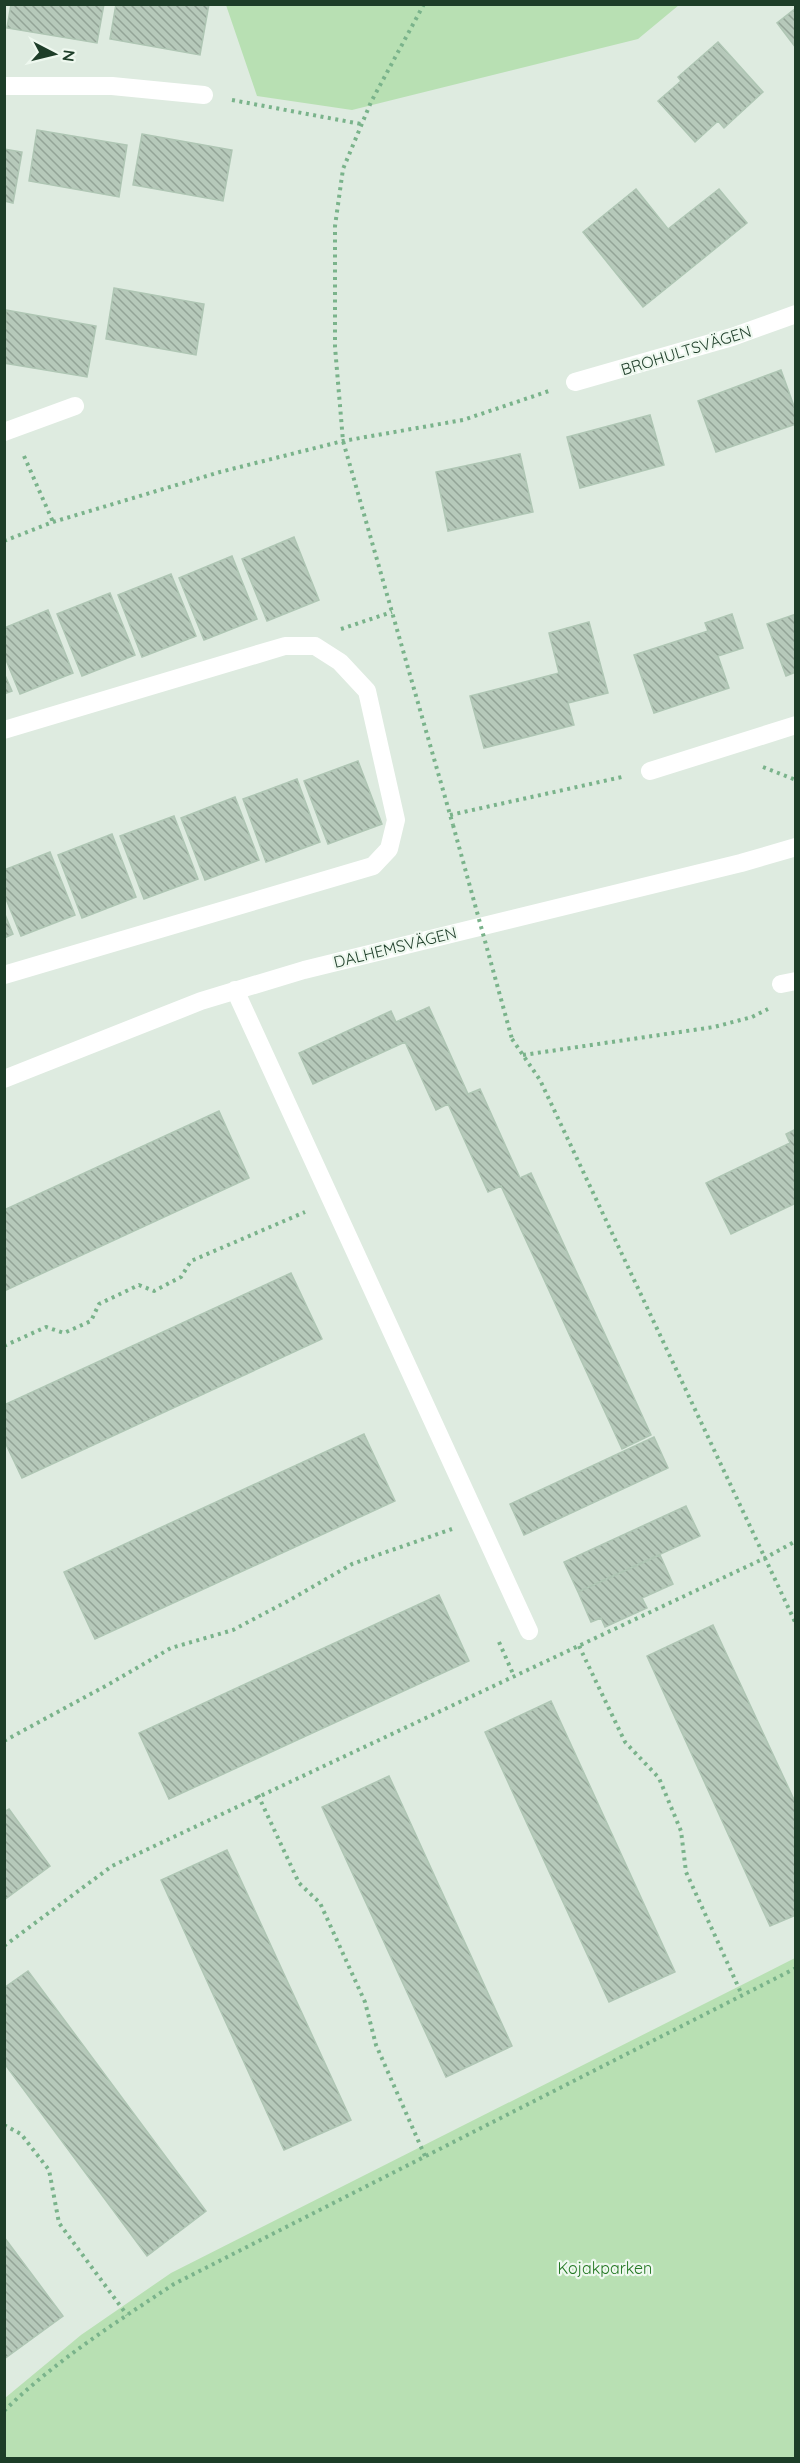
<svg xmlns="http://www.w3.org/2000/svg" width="800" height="2463" font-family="Quicksand,sans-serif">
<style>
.park{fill:#b8e0b3}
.building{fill:url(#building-back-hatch);stroke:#afc6b4;stroke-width:1.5}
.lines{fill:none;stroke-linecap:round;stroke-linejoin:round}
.path{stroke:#7ab38b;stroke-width:4;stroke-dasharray:3 4.5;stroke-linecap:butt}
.minor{stroke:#fff;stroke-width:18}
.path-bridge{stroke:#7ab38b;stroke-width:4;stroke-dasharray:3 4.5;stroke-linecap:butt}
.labels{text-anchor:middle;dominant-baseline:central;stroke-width:4.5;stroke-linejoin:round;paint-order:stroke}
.street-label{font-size:16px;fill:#1d3d28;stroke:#eef8ef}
.park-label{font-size:16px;fill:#237823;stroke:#eef8ef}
</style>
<defs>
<pattern id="building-back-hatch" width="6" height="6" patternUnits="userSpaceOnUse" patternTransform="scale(1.5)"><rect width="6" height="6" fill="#b6c9ba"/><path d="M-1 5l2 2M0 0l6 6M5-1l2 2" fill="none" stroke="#93a497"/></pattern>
</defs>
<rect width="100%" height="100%" fill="#deebe0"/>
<!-- park -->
<path class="park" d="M 226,5 L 226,4 L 679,5 L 638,39 L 352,110 L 257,96 Z
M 795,1958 L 795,2458 L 5,2458 L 5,2398 L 81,2335 L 171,2273 Z"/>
<!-- building -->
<path class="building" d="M 11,4 L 104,4 L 97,43 L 7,28 Z
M 116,4 L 209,4 L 200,55 L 110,39 Z
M 796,8 L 796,48 L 777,23 Z
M 718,42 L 763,92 L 724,128 L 718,121 L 695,142 L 658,101 L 681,81 L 678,77 Z
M 37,130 L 127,145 L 119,197 L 29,181 Z
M 142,134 L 232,150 L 223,201 L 133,185 Z
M 4,149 L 22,152 L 13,203 L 4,201 Z
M 636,189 L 668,229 L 719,189 L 747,223 L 643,307 L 583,232 Z
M 114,288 L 204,304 L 196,355 L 106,339 Z
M 6,310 L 96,326 L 87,377 L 4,363 Z
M 781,370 L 796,412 L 796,424 L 716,452 L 698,401 Z
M 650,415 L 664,465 L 580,488 L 567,437 Z
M 520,454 L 533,512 L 448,531 L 436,472 Z
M 294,537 L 319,600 L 267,621 L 242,559 Z
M 232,556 L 257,619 L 204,640 L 179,578 Z
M 171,574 L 196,636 L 142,657 L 118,595 Z
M 110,593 L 135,655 L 82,676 L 57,614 Z
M 48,610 L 73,673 L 20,694 L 4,655 L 4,628 Z
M 732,614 L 743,648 L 718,656 L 729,688 L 654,713 L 634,655 L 708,631 L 705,623 Z
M 796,614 L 796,672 L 786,676 L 767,624 Z
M 589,622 L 608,693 L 568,703 L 574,725 L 484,748 L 470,696 L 559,673 L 549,633 Z
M 4,673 L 12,691 L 4,694 Z
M 358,761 L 382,824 L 328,844 L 304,781 Z
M 297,779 L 320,842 L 266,862 L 243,799 Z
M 235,797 L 259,860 L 205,880 L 181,818 Z
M 174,816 L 198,879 L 144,899 L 120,836 Z
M 112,834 L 136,897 L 82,918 L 58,855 Z
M 50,852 L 75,915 L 21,936 L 4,894 L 4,870 Z
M 4,912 L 13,934 L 4,938 Z
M 429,1007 L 468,1094 L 480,1089 L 520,1178 L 531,1173 L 651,1435 L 622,1449 L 501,1186 L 488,1192 L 448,1104 L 436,1110 L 405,1042 L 313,1084 L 299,1053 L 391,1011 L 396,1022 Z
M 219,1111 L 249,1178 L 4,1291 L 4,1210 Z
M 796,1129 L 796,1203 L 731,1234 L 706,1183 L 790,1143 L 786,1134 Z
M 291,1273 L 322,1339 L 22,1478 L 4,1440 L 4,1405 Z
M 364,1434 L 395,1501 L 95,1639 L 64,1572 Z
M 654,1437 L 668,1468 L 524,1535 L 510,1504 Z
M 686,1506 L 700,1536 L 578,1592 L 564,1562 Z
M 660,1555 L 673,1584 L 642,1598 L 647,1608 L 605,1627 L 601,1618 L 591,1622 L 578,1592 Z
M 439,1595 L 469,1661 L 169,1799 L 139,1733 Z
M 713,1625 L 796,1804 L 796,1915 L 770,1926 L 647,1656 Z
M 551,1701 L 675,1972 L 609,2002 L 485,1732 Z
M 389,1776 L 512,2046 L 446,2077 L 322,1807 Z
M 9,1809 L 50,1866 L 4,1900 L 4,1812 Z
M 227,1850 L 351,2120 L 284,2150 L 161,1880 Z
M 28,1971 L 206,2211 L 147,2256 L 4,2063 L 4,1988 Z
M 4,2237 L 63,2316 L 4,2359 Z"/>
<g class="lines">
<!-- path -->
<path class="path" d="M 424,4 L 371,102 L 343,169 L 335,226 L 335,347 L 343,441 L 453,825
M 232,100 L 361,124
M 24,456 L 53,522
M 4,541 L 53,522 L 220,472 L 343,441 L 463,420 L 549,391
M 341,629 L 392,612
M 763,767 L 796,780
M 450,815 L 622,777
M 512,1039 L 540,1080 L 796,1624
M 523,1055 L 714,1027 L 752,1017 L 768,1009
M 4,1346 L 46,1327 L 64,1333 L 91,1321 L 99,1304 L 139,1285 L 154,1291 L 181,1277 L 191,1261 L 305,1212
M 499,1642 L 514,1676
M 579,1646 L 625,1742 L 659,1778 L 681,1831 L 686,1872 L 742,1995
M 4,1741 L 111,1683 L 171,1648 L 233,1630 L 288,1601 L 352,1564 L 452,1529
M 258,1795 L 299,1883 L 320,1903 L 365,2002 L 376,2045 L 425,2156
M 4,1946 L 112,1866 L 765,1558 L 796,1541
M 4,2125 L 21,2134 L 49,2170 L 59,2223 L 127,2315
M 4,2411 C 55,2361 115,2323 174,2284 L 796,1968"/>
<!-- minor -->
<path class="minor" d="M 4,86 L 112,86 L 204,95
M 575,382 L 732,337 L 796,314
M 4,432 L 75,406
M 4,730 L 285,646 L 315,646 L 340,662 L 367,691 L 396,820 L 389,849 L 373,866 L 4,975
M 650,771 L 796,725
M 781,984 L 796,981
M 235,990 L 529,1631
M 4,1079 L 201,1001 L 304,970 L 741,863 L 796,847"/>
<!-- path-bridge -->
<path class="path-bridge" d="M 453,825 L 512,1039"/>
</g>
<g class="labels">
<!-- street labels -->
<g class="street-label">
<text transform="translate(686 350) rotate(-17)">BROHULTSVÄGEN</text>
<text transform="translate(395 947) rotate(-14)">DALHEMSVÄGEN</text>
</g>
<!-- park labels -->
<g class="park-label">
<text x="605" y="2268">Kojakparken</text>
</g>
</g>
<!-- border -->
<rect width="800" height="2463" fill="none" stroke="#1d3d28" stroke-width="12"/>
<!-- north arrow -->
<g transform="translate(54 54) rotate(97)" stroke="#eef8ef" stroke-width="4.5" paint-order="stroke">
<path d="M0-4.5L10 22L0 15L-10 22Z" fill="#1d3d28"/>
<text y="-9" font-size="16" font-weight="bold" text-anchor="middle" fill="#1d3d28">N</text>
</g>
</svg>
